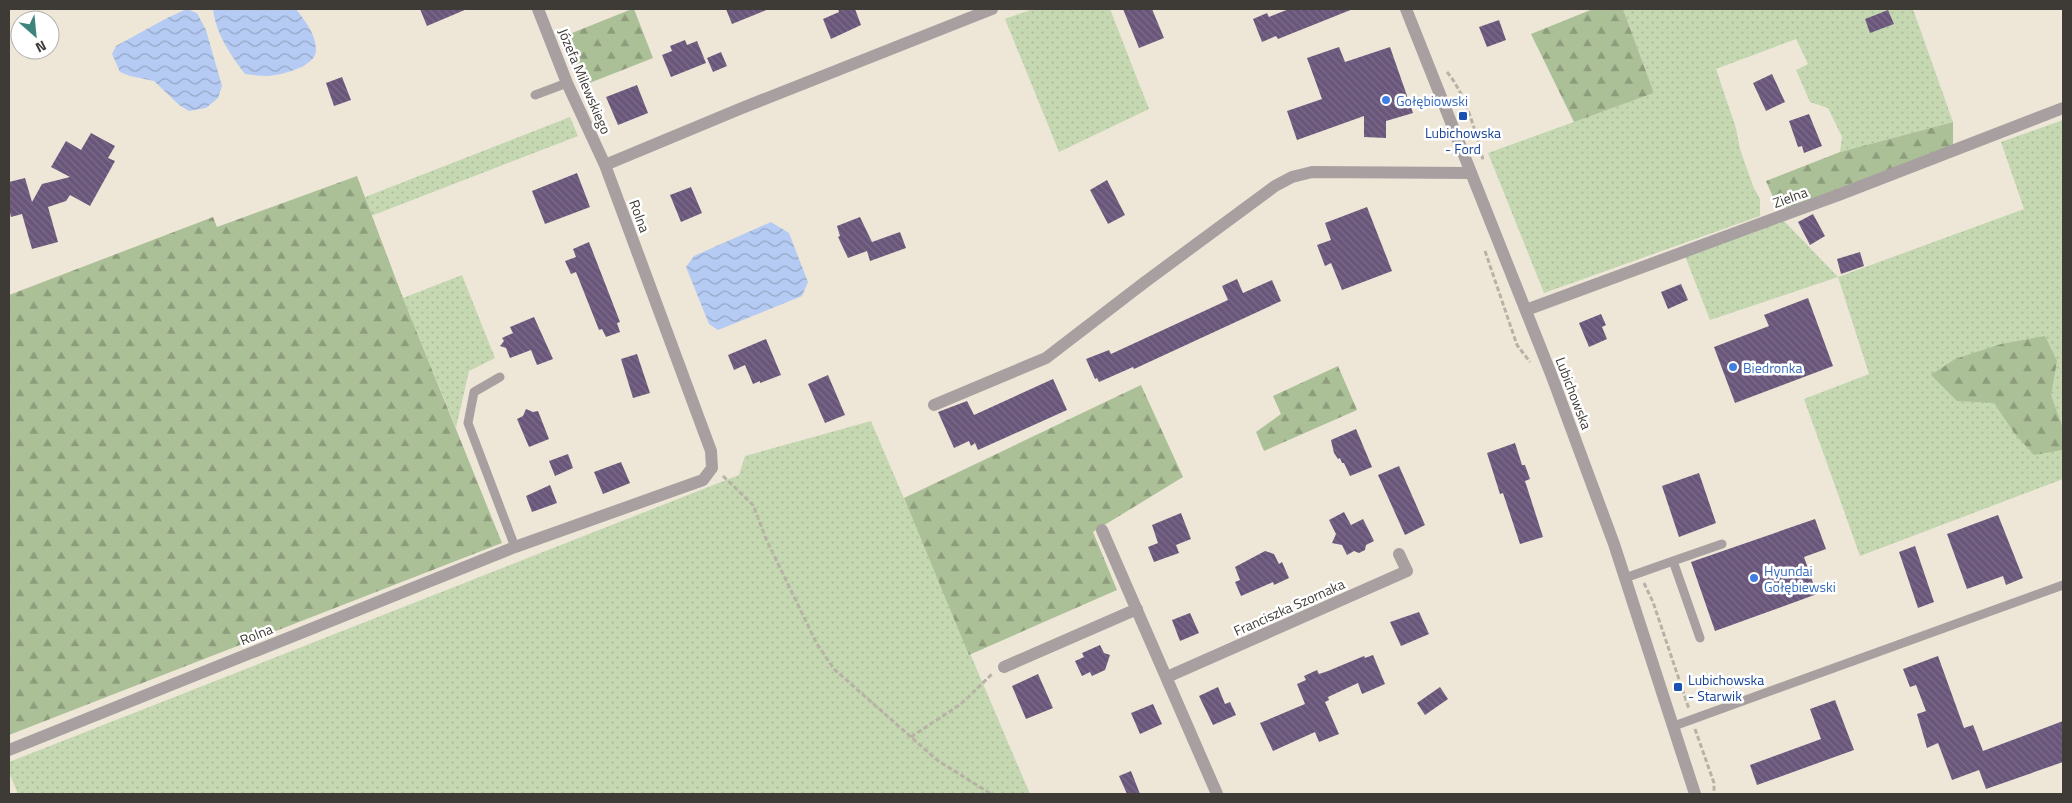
<svg xmlns="http://www.w3.org/2000/svg" width="2072" height="803" font-family="'Titillium Web',sans-serif">
<style>
.grass{fill:url(#grass-dots)}
.forest{fill:url(#forest-firs)}
.water{fill:url(#water-waves)}
.building{fill:url(#building-back-hatch)}
.lines{fill:none;stroke-linecap:round;stroke-linejoin:round}
.path{stroke:#b8b2a6;stroke-width:3;stroke-dasharray:5 2.5;stroke-linecap:butt}
.service{stroke:#a8a0a0;stroke-width:9}
.minor{stroke:#a8a0a0;stroke-width:12}
.tertiary{stroke:#a8a0a0;stroke-width:12}
.shop-dot{fill:#3f7fe0;stroke:#fff;stroke-width:2}
.transit-dot{fill:#1a4fb4;stroke:#fff;stroke-width:2}
.labels{text-anchor:middle;dominant-baseline:central;stroke-width:5;stroke-linejoin:round;paint-order:stroke}
.street-label{font-size:14px;fill:#3e3a35;stroke:#fff}
.shop-label{font-size:14px;fill:#366cbe;stroke:#fff;text-anchor:start}
.transit-label{font-size:14px;fill:#164399;stroke:#fff}
</style>
<defs>
<pattern id="grass-dots" width="8" height="8" patternUnits="userSpaceOnUse" patternTransform="scale(1.25)"><rect width="8" height="8" fill="#c5d8b2"/><path d="M2 2h.1M6 6h.1" fill="none" stroke="#aaba9a" stroke-width="1.8" stroke-linecap="round"/></pattern>
<pattern id="forest-firs" width="22" height="20" patternUnits="userSpaceOnUse" patternTransform="scale(1.25)"><rect width="22" height="20" fill="#acc097"/><path d="M5 1l3.5 6h-7zM16 11l3.5 6h-7z" fill="#8d9d7c"/></pattern>
<pattern id="water-waves" width="16" height="10" patternUnits="userSpaceOnUse" patternTransform="scale(1.25)"><rect width="16" height="10" fill="#b5cbf3"/><path d="M0 5q4-4 8 0t8 0" fill="none" stroke="#95a6c6"/></pattern>
<pattern id="building-back-hatch" width="6" height="6" patternUnits="userSpaceOnUse" patternTransform="scale(1.25)"><rect width="6" height="6" fill="#69567a"/><path d="M-1 5l2 2M0 0l6 6M5-1l2 2" fill="none" stroke="#7b6c88"/></pattern>
</defs>
<rect width="100%" height="100%" fill="#eee7d8"/>
<!-- grass -->
<path class="grass" d="M 1033,9 L 1110,9 L 1149,109 L 1059,152 L 1005,19 Z
M 1623,9 L 1913,9 L 1953,122 L 1840,152 L 1842,137 L 1828,108 L 1810,102 L 1796,70 L 1808,64 L 1796,39 L 1716,69 L 1736,128 L 1740,149 L 1753,186 L 1760,199 L 1760,216 L 1544,293 L 1488,153 L 1654,93 Z
M 570,117 L 578,136 L 371,216 L 365,197 Z
M 2063,120 L 2063,479 L 1860,556 L 1804,399 L 1869,374 L 1838,277 L 1710,320 L 1685,256 L 1784,221 L 1838,277 L 2024,209 L 2001,142 Z
M 462,275 L 495,358 L 469,371 L 456,428 L 403,298 Z
M 871,421 L 1030,794 L 18,794 L 9,772 L 9,762 L 739,475 L 745,456 Z"/>
<!-- forest -->
<path class="forest" d="M 632,9 L 634,9 L 653,58 L 582,86 L 562,37 Z
M 1593,9 L 1623,9 L 1654,93 L 1574,122 L 1531,34 Z
M 1953,122 L 1953,145 L 1786,209 L 1776,204 L 1766,181 L 1840,152 Z
M 357,176 L 403,298 L 502,543 L 9,735 L 9,295 L 213,217 L 217,227 Z
M 2045,336 L 2057,361 L 2051,395 L 2063,429 L 2062,450 L 2034,455 L 2015,434 L 1994,403 L 1957,401 L 1931,375 L 1955,359 L 2001,344 Z
M 1338,366 L 1357,410 L 1264,451 L 1256,432 L 1281,414 L 1273,396 Z
M 1141,385 L 1183,477 L 1093,532 L 1117,590 L 969,655 L 904,498 Z"/>
<!-- water -->
<path class="water" d="M 187,9 L 197,13 L 206,30 L 222,86 L 218,98 L 206,108 L 189,111 L 179,105 L 154,81 L 130,76 L 120,72 L 112,54 L 116,46 L 167,18 Z
M 213,9 L 296,9 C 305,21 316,34 316,50 C 316,67 281,75 268,76 C 260,76 252,75 245,74 C 230,54 216,34 213,9 Z
M 771,222 L 789,233 L 808,282 L 802,296 L 718,330 L 709,324 L 686,267 L 694,256 Z"/>
<!-- building -->
<path class="building" d="M 420,9 L 467,9 L 427,26 Z
M 726,9 L 769,9 L 732,24 Z
M 838,9 L 855,9 L 861,25 L 831,39 L 823,19 L 839,12 Z
M 1123,9 L 1152,9 L 1164,38 L 1139,48 Z
M 1289,9 L 1353,9 L 1278,39 L 1276,36 L 1262,42 L 1253,19 L 1267,13 L 1269,17 Z
M 1888,10 L 1894,24 L 1870,33 L 1865,19 Z
M 1499,20 L 1506,40 L 1487,47 L 1479,27 Z
M 685,40 L 687,45 L 697,41 L 706,63 L 671,77 L 662,55 L 672,51 L 670,46 Z
M 1339,47 L 1345,62 L 1390,47 L 1413,113 L 1386,121 L 1386,138 L 1364,137 L 1364,116 L 1297,140 L 1287,111 L 1322,99 L 1307,58 Z
M 721,52 L 727,66 L 713,72 L 707,58 Z
M 1772,74 L 1785,102 L 1766,111 L 1753,83 Z
M 342,77 L 351,100 L 334,106 L 326,83 Z
M 637,85 L 648,113 L 618,125 L 606,97 Z
M 1809,114 L 1822,146 L 1804,153 L 1802,146 L 1798,147 L 1789,121 Z
M 91,133 L 115,146 L 108,158 L 115,161 L 90,206 L 70,195 L 66,201 L 48,207 L 58,242 L 32,249 L 22,214 L 11,217 L 9,209 L 9,182 L 25,178 L 32,202 L 42,184 L 70,177 L 51,167 L 66,141 L 81,150 Z
M 577,173 L 590,207 L 545,224 L 532,191 Z
M 1107,180 L 1125,215 L 1108,224 L 1090,190 Z
M 691,187 L 702,213 L 681,222 L 670,195 Z
M 1367,207 L 1392,271 L 1342,290 L 1331,263 L 1325,266 L 1317,245 L 1331,240 L 1325,223 Z
M 1813,214 L 1825,236 L 1810,245 L 1798,222 Z
M 860,217 L 872,242 L 900,232 L 906,248 L 870,261 L 867,251 L 848,258 L 838,237 L 840,236 L 837,226 Z
M 589,242 L 620,322 L 617,323 L 620,332 L 606,337 L 602,329 L 599,330 L 576,272 L 571,274 L 565,261 L 576,257 L 573,249 Z
M 1860,252 L 1864,266 L 1841,274 L 1837,259 Z
M 1237,279 L 1243,293 L 1272,280 L 1281,301 L 1134,369 L 1133,367 L 1099,382 L 1097,378 L 1095,379 L 1086,359 L 1109,350 L 1111,354 L 1228,300 L 1222,286 Z
M 1681,284 L 1688,300 L 1668,309 L 1661,292 Z
M 1808,298 L 1833,366 L 1735,403 L 1714,347 L 1769,326 L 1764,315 Z
M 1601,314 L 1606,325 L 1602,327 L 1607,339 L 1589,347 L 1579,323 Z
M 534,317 L 553,359 L 537,365 L 531,350 L 510,358 L 506,348 L 500,346 L 504,341 L 502,338 L 513,333 L 510,327 Z
M 766,339 L 781,375 L 760,383 L 760,381 L 753,384 L 745,365 L 734,370 L 728,355 Z
M 637,354 L 650,393 L 633,398 L 621,359 Z
M 828,375 L 845,415 L 825,423 L 808,384 Z
M 1053,379 L 1067,410 L 978,450 L 975,443 L 971,446 L 969,441 L 954,448 L 938,412 L 967,401 L 974,415 Z
M 526,409 L 533,412 L 538,411 L 549,439 L 529,447 L 517,419 L 523,416 Z
M 1356,429 L 1372,467 L 1350,476 L 1344,463 L 1342,463 L 1340,458 L 1338,459 L 1334,453 L 1331,440 Z
M 1515,443 L 1522,465 L 1525,465 L 1530,479 L 1525,481 L 1543,537 L 1520,544 L 1503,493 L 1500,494 L 1487,453 Z
M 568,454 L 573,468 L 555,476 L 549,461 Z
M 621,462 L 630,483 L 603,494 L 594,472 Z
M 1399,466 L 1425,525 L 1405,535 L 1378,475 Z
M 1699,473 L 1716,523 L 1679,537 L 1662,486 Z
M 550,485 L 557,503 L 532,512 L 526,496 Z
M 1344,512 L 1351,525 L 1363,519 L 1374,541 L 1366,545 L 1365,550 L 1359,553 L 1354,551 L 1347,555 L 1342,545 L 1332,543 L 1336,534 L 1329,520 Z
M 1181,513 L 1191,539 L 1176,545 L 1179,553 L 1154,562 L 1148,547 L 1158,543 L 1152,525 Z
M 1998,515 L 2023,578 L 2006,585 L 2003,576 L 1967,589 L 1947,534 Z
M 1815,519 L 1826,549 L 1804,557 L 1817,594 L 1715,631 L 1691,562 Z
M 1915,546 L 1934,602 L 1918,608 L 1899,552 Z
M 1265,551 L 1274,554 L 1279,564 L 1282,562 L 1289,578 L 1274,585 L 1273,582 L 1241,596 L 1235,582 L 1240,580 L 1235,567 Z
M 1419,612 L 1429,634 L 1401,646 L 1390,622 Z
M 1190,613 L 1199,633 L 1180,641 L 1172,620 Z
M 1100,645 L 1104,653 L 1110,655 L 1105,670 L 1092,676 L 1090,672 L 1082,676 L 1075,661 L 1084,657 L 1082,653 Z
M 1373,655 L 1385,684 L 1362,694 L 1358,683 L 1328,697 L 1329,700 L 1325,702 L 1339,734 L 1319,742 L 1315,732 L 1273,751 L 1260,723 L 1305,704 L 1297,684 L 1306,680 L 1304,676 L 1317,670 L 1319,674 L 1328,671 L 1364,656 L 1365,658 Z
M 1938,656 L 1964,728 L 1973,725 L 1983,751 L 2063,721 L 2063,762 L 1986,789 L 1979,770 L 1952,780 L 1938,743 L 1927,748 L 1917,714 L 1926,711 L 1916,685 L 1910,687 L 1903,669 Z
M 1038,674 L 1053,708 L 1026,719 L 1012,686 Z
M 1218,687 L 1225,704 L 1230,702 L 1236,715 L 1213,725 L 1199,696 Z
M 1440,687 L 1448,699 L 1425,715 L 1417,703 Z
M 1835,700 L 1854,750 L 1757,785 L 1750,765 L 1821,739 L 1810,709 Z
M 1153,704 L 1162,724 L 1140,734 L 1131,713 Z
M 1131,771 L 1140,794 L 1127,794 L 1119,776 Z"/>
<g class="lines">
<!-- path -->
<path class="path" d="M 1447,72 C 1465,93 1476,132 1483,160
M 1485,251 L 1517,345 L 1530,362
M 723,476 L 753,505 L 766,539 L 817,644 L 834,669 L 937,760 L 991,794
M 1644,583 L 1653,602 L 1689,709
M 1695,729 L 1714,783 L 1714,794
M 911,737 L 961,704 L 992,674"/>
<!-- service -->
<path class="service" d="M 535,95 L 567,83
M 500,377 L 474,392 L 468,423 L 515,547
M 1673,561 L 1722,544
M 1625,578 L 1673,561 L 1700,638
M 1674,726 L 2063,585"/>
<!-- minor -->
<path class="minor" d="M 538,9 L 567,83 L 605,165
M 1526,310 L 1841,194 L 2063,108
M 934,405 L 1046,358 L 1145,282 L 1275,186 L 1292,177 L 1312,172 L 1471,173
M 1102,530 L 1217,794
M 1004,667 L 1137,609
M 1167,677 L 1407,571 L 1399,554
M 9,750 L 515,547 L 703,480 L 712,468 L 711,451 L 605,165 L 742,108 L 992,9"/>
<!-- tertiary -->
<path class="tertiary" d="M 1406,9 L 1551,374 L 1614,544 L 1695,794"/>
</g>
<!-- markers -->
<g class="shop-dot">
<circle cx="1386" cy="100" r="5"/>
<circle cx="1733" cy="367" r="5"/>
<circle cx="1754" cy="578" r="5"/>
</g>
<g class="transit-dot">
<rect x="1458" y="111" width="10" height="10" rx="2.5"/>
<rect x="1673" y="682" width="10" height="10" rx="2.5"/>
</g>
<g class="labels">
<!-- street labels -->
<g class="street-label">
<text transform="translate(585 81) rotate(67)">Józefa Milewskiego</text>
<text transform="translate(1790 197) rotate(-20)">Zielna</text>
<text transform="translate(640 216) rotate(70)">Rolna</text>
<text transform="translate(1574 393) rotate(69)">Lubichowska</text>
<text transform="translate(1289 607) rotate(-24)">Franciszka Szornaka</text>
<text transform="translate(256 634) rotate(-22)">Rolna</text>
</g>
<!-- shop labels -->
<g class="shop-label">
<text x="1396" y="100">Gołębiowski</text>
<text x="1743" y="367">Biedronka</text>
<text x="1764" y="570">Hyundai<tspan x="1764" dy="16">Gołębiewski</tspan></text>
</g>
<!-- transit labels -->
<g class="transit-label">
<text x="1463" y="132">Lubichowska<tspan x="1463" dy="16">- Ford</tspan></text>
<text x="1688" y="679" text-anchor="start">Lubichowska<tspan x="1688" dy="16">- Starwik</tspan></text>
</g>
</g>
<!-- border -->
<rect width="2072" height="803" fill="none" stroke="#3e3a35" stroke-width="20"/>
<!-- north arrow -->
<g transform="translate(35 35) rotate(153)"><circle r="24" fill="#ffffff" stroke="#b2b0ae"/>
<path d="M0-4L9 19L0 12L-9 19Z" fill="#3d847f"/>
<text y="-8" font-size="14" font-weight="bold" text-anchor="middle" fill="#3e3a35">N</text>
</g>
</svg>
